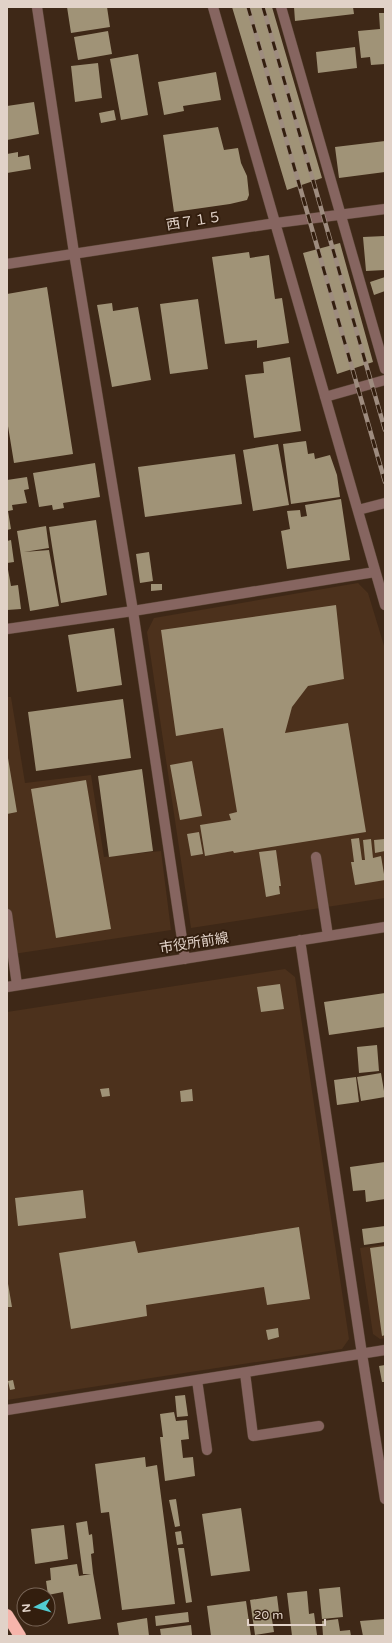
<svg xmlns="http://www.w3.org/2000/svg" width="392" height="1643" font-family="'Varela Round','Noto Sans JP',sans-serif">
<style>
.built{fill:#4c311c}
.building{fill:#a09377}
.lines{fill:none;stroke-linecap:round;stroke-linejoin:round}
.minor-casing{stroke:#584333;stroke-width:11}
.highway-casing{stroke:#584333;stroke-width:13}
.minor{stroke:#866560;stroke-width:10}
.highway{stroke:#f6b5ab;stroke-width:12}
.rail-casing{stroke:#9e8c7f;stroke-width:4.5}
.rail{stroke:#331e0e;stroke-width:3;stroke-dasharray:9;stroke-linecap:butt}
.labels{text-anchor:middle;dominant-baseline:central;stroke-width:4;stroke-linejoin:round;paint-order:stroke}
.street-label{font-size:14px;fill:#e1d2c8;stroke:#331e0e}
</style>
<rect width="100%" height="100%" fill="#3e2817"/>
<!-- built -->
<path class="built" d="M 358,583 L 368,593 L 385,649 L 385,898 L 191,928 L 147,632 L 154,618 Z
M 7,697 L 11,697 L 25,783 L 91,775 L 104,857 L 161,851 L 171,930 L 7,955 Z
M 285,969 L 295,977 L 349,1339 L 342,1349 L 7,1400 L 7,1012 Z
M 385,1244 L 385,1338 L 380,1339 L 373,1334 L 360,1248 Z"/>
<!-- building -->
<path class="building" d="M 67,7 L 107,7 L 110,27 L 71,33 Z
M 232,7 L 272,7 L 322,178 L 287,190 Z
M 294,7 L 353,7 L 354,14 L 295,21 Z
M 379,13 L 385,13 L 385,64 L 371,65 L 370,57 L 361,58 L 358,31 L 380,29 Z
M 108,31 L 112,54 L 78,60 L 74,37 Z
M 355,47 L 357,68 L 318,73 L 316,52 Z
M 138,54 L 148,115 L 121,120 L 110,59 Z
M 98,63 L 102,98 L 75,102 L 71,66 Z
M 216,72 L 221,100 L 183,106 L 184,111 L 164,115 L 158,82 Z
M 34,102 L 39,134 L 7,140 L 7,106 Z
M 114,110 L 116,120 L 101,123 L 99,113 Z
M 218,127 L 224,150 L 238,148 L 241,163 L 247,176 L 249,195 L 247,200 L 230,204 L 174,212 L 163,135 Z
M 385,141 L 385,172 L 339,178 L 335,147 Z
M 18,152 L 18,157 L 29,155 L 31,169 L 7,173 L 7,154 Z
M 385,236 L 385,270 L 366,271 L 363,237 Z
M 340,243 L 373,362 L 337,374 L 303,253 Z
M 249,252 L 250,258 L 269,255 L 275,299 L 282,298 L 289,343 L 257,348 L 257,340 L 225,344 L 212,257 Z
M 385,277 L 385,291 L 374,295 L 370,282 Z
M 47,287 L 73,454 L 14,463 L 7,420 L 7,294 Z
M 198,299 L 208,369 L 170,374 L 160,304 Z
M 112,303 L 113,311 L 138,307 L 151,380 L 112,387 L 97,305 Z
M 290,357 L 301,431 L 254,438 L 245,375 L 264,373 L 263,362 Z
M 306,441 L 308,454 L 314,453 L 315,459 L 330,455 L 337,475 L 340,497 L 291,504 L 283,444 Z
M 278,444 L 289,505 L 253,511 L 243,450 Z
M 235,454 L 242,504 L 145,517 L 138,467 Z
M 95,463 L 100,497 L 63,503 L 64,508 L 53,510 L 52,505 L 39,507 L 33,473 Z
M 27,477 L 29,489 L 24,490 L 27,503 L 12,505 L 13,510 L 8,511 L 11,529 L 7,530 L 7,480 Z
M 341,499 L 350,560 L 287,569 L 281,531 L 290,529 L 287,511 L 300,510 L 301,517 L 307,516 L 305,505 Z
M 96,520 L 107,595 L 61,603 L 49,527 Z
M 46,526 L 49,548 L 24,552 L 49,550 L 59,606 L 30,611 L 17,531 Z
M 11,540 L 14,562 L 7,563 L 7,541 Z
M 149,552 L 153,581 L 140,583 L 136,554 Z
M 7,564 L 11,586 L 18,585 L 21,609 L 7,610 Z
M 151,584 L 162,584 L 162,590 L 151,591 Z
M 336,605 L 344,679 L 308,686 L 292,707 L 285,733 L 348,723 L 366,832 L 234,853 L 233,851 L 205,856 L 200,825 L 231,820 L 229,814 L 237,812 L 223,728 L 176,736 L 161,630 Z
M 114,628 L 122,685 L 77,692 L 68,635 Z
M 123,699 L 131,758 L 36,771 L 28,712 Z
M 7,752 L 17,812 L 7,814 Z
M 192,761 L 202,816 L 180,820 L 170,765 Z
M 142,769 L 153,851 L 109,857 L 98,776 Z
M 86,780 L 111,929 L 56,938 L 31,789 Z
M 199,832 L 203,854 L 191,856 L 187,834 Z
M 359,838 L 362,860 L 365,860 L 363,840 L 371,839 L 373,858 L 381,856 L 385,880 L 355,885 L 351,862 L 354,862 L 351,839 Z
M 385,839 L 385,851 L 375,853 L 374,840 Z
M 276,850 L 281,886 L 279,886 L 280,894 L 266,897 L 259,852 Z
M 280,984 L 284,1009 L 261,1012 L 257,987 Z
M 385,993 L 385,1027 L 329,1035 L 324,1002 Z
M 377,1045 L 379,1071 L 359,1073 L 357,1047 Z
M 381,1073 L 385,1097 L 361,1101 L 357,1077 Z
M 356,1077 L 359,1102 L 337,1105 L 334,1080 Z
M 109,1088 L 110,1096 L 102,1097 L 100,1089 Z
M 192,1089 L 193,1101 L 181,1102 L 180,1091 Z
M 385,1162 L 385,1199 L 366,1202 L 365,1190 L 353,1191 L 350,1167 Z
M 83,1190 L 86,1218 L 18,1226 L 15,1198 Z
M 385,1226 L 385,1242 L 364,1245 L 362,1229 Z
M 299,1227 L 310,1299 L 267,1305 L 264,1287 L 146,1305 L 147,1316 L 71,1329 L 59,1253 L 135,1241 L 138,1253 Z
M 385,1246 L 385,1335 L 382,1336 L 370,1248 Z
M 7,1278 L 12,1307 L 7,1307 Z
M 278,1328 L 279,1337 L 268,1340 L 266,1330 Z
M 385,1365 L 385,1382 L 382,1382 L 379,1366 Z
M 13,1380 L 15,1389 L 10,1390 L 8,1381 Z
M 185,1395 L 188,1416 L 177,1417 L 175,1396 Z
M 174,1412 L 176,1421 L 187,1420 L 189,1439 L 181,1440 L 183,1458 L 193,1457 L 195,1476 L 165,1481 L 160,1437 L 163,1437 L 160,1414 Z
M 145,1457 L 146,1467 L 157,1465 L 175,1604 L 122,1610 L 109,1512 L 101,1513 L 95,1464 Z
M 176,1499 L 180,1526 L 175,1527 L 169,1500 Z
M 241,1508 L 250,1571 L 211,1576 L 202,1514 Z
M 87,1521 L 89,1535 L 92,1534 L 94,1553 L 91,1554 L 93,1573 L 101,1619 L 68,1624 L 63,1592 L 48,1595 L 46,1581 L 51,1580 L 50,1568 L 77,1564 L 79,1576 L 91,1574 L 83,1574 L 76,1523 Z
M 64,1525 L 68,1559 L 35,1564 L 31,1529 Z
M 181,1531 L 183,1544 L 177,1545 L 175,1532 Z
M 178,1548 L 184,1548 L 192,1602 L 186,1603 Z
M 340,1587 L 343,1617 L 322,1619 L 319,1589 Z
M 307,1591 L 309,1614 L 314,1613 L 317,1635 L 292,1636 L 287,1593 Z
M 277,1596 L 279,1612 L 271,1613 L 274,1632 L 255,1635 L 250,1600 Z
M 246,1601 L 251,1636 L 211,1636 L 207,1606 Z
M 188,1612 L 189,1622 L 156,1626 L 155,1616 Z
M 147,1618 L 149,1636 L 119,1636 L 117,1623 Z
M 338,1619 L 340,1631 L 350,1630 L 351,1636 L 323,1636 L 322,1621 Z
M 385,1619 L 385,1636 L 363,1636 L 360,1621 Z
M 191,1625 L 192,1635 L 161,1636 L 160,1629 Z"/>
<g class="lines">
<defs>
<path id="minor" d="M 37,7 L 74,253 L 133,611 L 185,959
M 213,7 L 385,605
M 281,7 L 385,369
M 7,264 L 276,223 L 385,209
M 325,397 L 385,380
M 358,510 L 385,503
M 7,629 L 133,611 L 375,572
M 316,857 L 328,936
M 7,914 L 17,985
M 300,940 L 362,1354 L 385,1499
M 7,987 L 385,927
M 245,1373 L 253,1436 L 319,1426
M 197,1380 L 207,1450
M 7,1410 L 385,1350"/>
<path id="highway" d="M 7,1615 L 20,1636"/>
</defs>
<!-- minor casing -->
<use href="#minor" class="minor-casing"/>
<!-- highway casing -->
<use href="#highway" class="highway-casing"/>
<!-- minor -->
<use href="#minor" class="minor"/>
<!-- highway -->
<use href="#highway" class="highway"/>
<defs>
<path id="rail" d="M 248,7 L 385,482
M 263,7 L 385,430"/>
</defs>
<!-- rail casing -->
<use href="#rail" class="rail-casing"/>
<!-- rail -->
<use href="#rail" class="rail"/>
</g>
<g class="labels">
<!-- street labels -->
<g class="street-label">
<text transform="translate(194 221) rotate(-9)">西７１５</text>
<text transform="translate(194 943) rotate(-9)">市役所前線</text>
</g>
</g>
<!-- border -->
<rect width="392" height="1643" fill="none" stroke="#e1d2c8" stroke-width="16"/>
<!-- north arrow -->
<g transform="translate(36 1607) rotate(264)"><circle r="19" fill="#331e0e" stroke="#796658"/>
<path d="M0-3L7 15L0 10L-7 15Z" fill="#51ccd2"/>
<text y="-6" font-size="11" font-weight="bold" text-anchor="middle" fill="#e1d2c8">N</text>
</g>
<!-- scale -->
<path d="M248 1619v6h77v-6" fill="none" stroke="#e1d2c8" stroke-width="2"/>
<text x="254" y="1619" font-size="12" fill="#e1d2c8" stroke="#331e0e" stroke-width="3" paint-order="stroke">20 m</text>
</svg>
